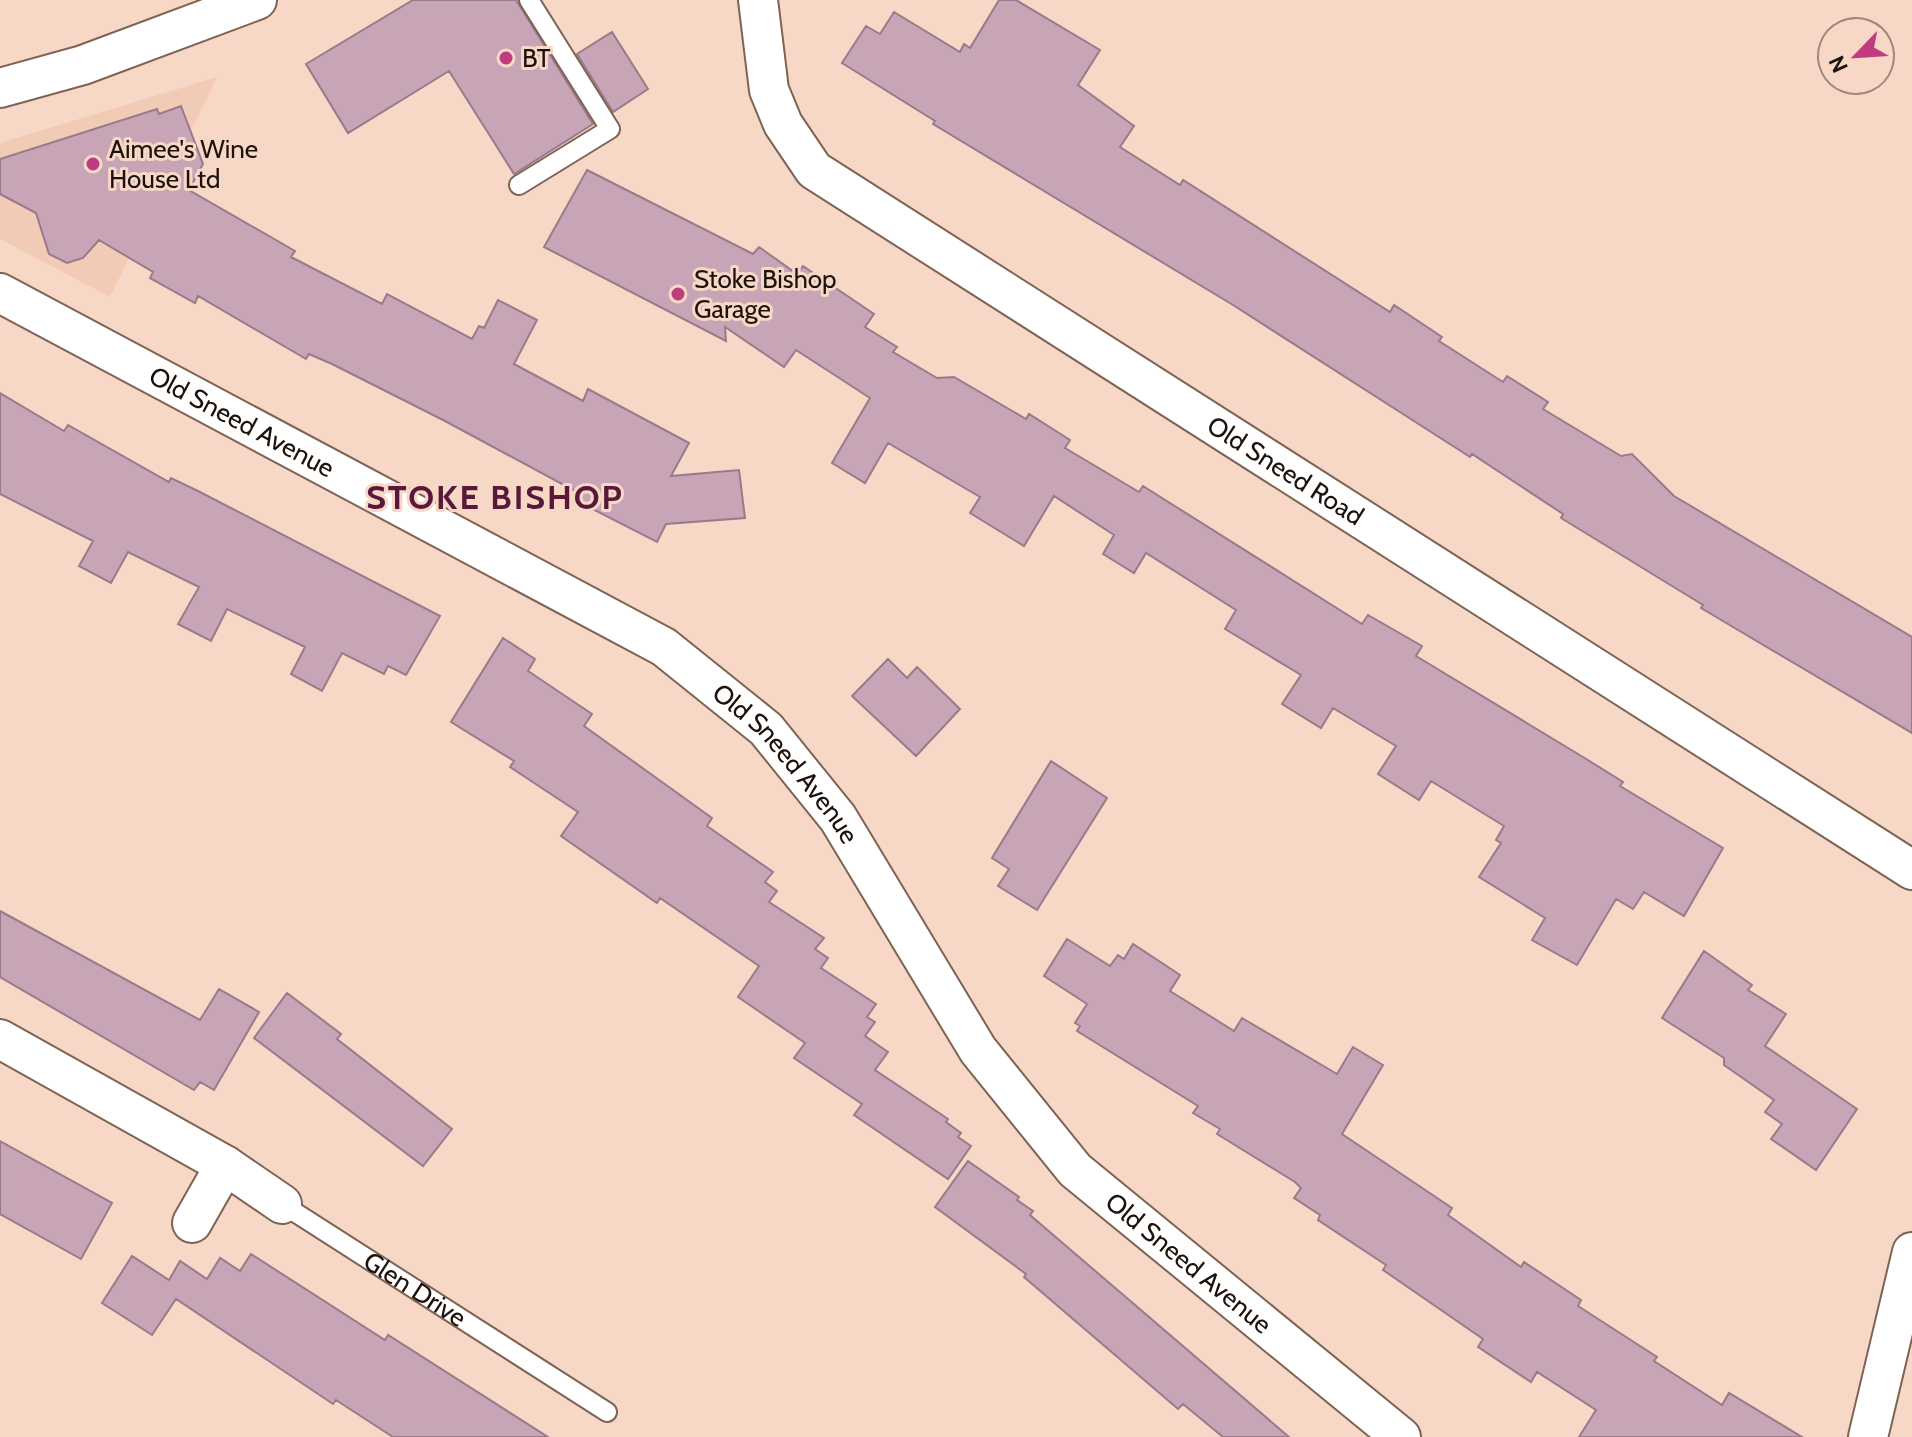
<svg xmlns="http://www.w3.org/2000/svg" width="1912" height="1437" font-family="Cabin,sans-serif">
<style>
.built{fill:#f1cbb6}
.building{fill:#c8a4b7;stroke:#987b8a;stroke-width:2}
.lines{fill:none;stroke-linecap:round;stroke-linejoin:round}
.lane-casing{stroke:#7e6354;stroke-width:22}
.street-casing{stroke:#7e6354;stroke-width:42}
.lane{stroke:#fff;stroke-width:18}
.street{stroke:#fff;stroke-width:38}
.poi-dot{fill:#c03c81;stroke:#f7d8c6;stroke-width:3}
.labels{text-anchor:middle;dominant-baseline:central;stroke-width:6;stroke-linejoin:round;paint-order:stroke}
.poi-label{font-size:26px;fill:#1c110b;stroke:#f7d8c6;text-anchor:start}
.street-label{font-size:26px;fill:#1c110b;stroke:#f7d8c6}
.district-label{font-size:34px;font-weight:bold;letter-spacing:2px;fill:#581839;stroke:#f7d8c6}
</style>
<rect width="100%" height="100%" fill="#f7d8c6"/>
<!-- built -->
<path class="built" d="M 217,77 L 110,297 L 0,239 L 0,143 Z"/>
<!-- building -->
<path class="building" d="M 413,0 L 516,0 L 593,124 L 514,174 L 449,71 L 348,133 L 306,64 Z
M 999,0 L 1016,0 L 1100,50 L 1078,85 L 1134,126 L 1120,147 L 1180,185 L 1183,180 L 1390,312 L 1394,305 L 1442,337 L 1439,341 L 1503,382 L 1507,376 L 1548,402 L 1543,409 L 1621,456 L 1632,454 L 1674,496 L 1912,637 L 1912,733 L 1701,608 L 1703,605 L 1561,518 L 1563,514 L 1472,454 L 1470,457 L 1233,305 L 933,124 L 935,121 L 842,63 L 866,26 L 880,34 L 894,12 L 960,52 L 964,44 L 970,48 Z
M 612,32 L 648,89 L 613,112 L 577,54 Z
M 181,106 L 203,164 L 189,190 L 295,251 L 291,257 L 382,304 L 387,294 L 472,339 L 479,326 L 484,328 L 498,300 L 537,320 L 514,364 L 583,401 L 588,389 L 689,443 L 671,476 L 739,470 L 745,518 L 666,524 L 657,542 L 571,498 L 575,491 L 445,421 L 332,364 L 309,354 L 306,359 L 198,296 L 195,303 L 150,278 L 153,272 L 99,240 L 83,258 L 67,263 L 49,254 L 36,213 L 0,194 L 0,159 L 157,109 L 159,114 Z
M 587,170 L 753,254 L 759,247 L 797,274 L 803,266 L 874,314 L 865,327 L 897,347 L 893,352 L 937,378 L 954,377 L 1026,419 L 1029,414 L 1070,440 L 1065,448 L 1139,492 L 1143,486 L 1362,624 L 1368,615 L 1422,646 L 1416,656 L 1583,757 L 1623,782 L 1620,786 L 1723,848 L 1684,916 L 1644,892 L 1633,909 L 1616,899 L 1577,965 L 1532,940 L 1545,918 L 1479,877 L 1501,843 L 1496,840 L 1504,826 L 1431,781 L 1419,800 L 1378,774 L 1396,746 L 1333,708 L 1321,728 L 1282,704 L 1301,675 L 1225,629 L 1236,610 L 1146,553 L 1134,573 L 1103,554 L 1114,535 L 1054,496 L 1024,546 L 970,513 L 980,497 L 888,443 L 865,483 L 832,463 L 870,398 L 796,350 L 784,367 L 725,327 L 726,341 L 544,247 Z
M 0,393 L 64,431 L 68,425 L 169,482 L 171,478 L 198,491 L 440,616 L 406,675 L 388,666 L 384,674 L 342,653 L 322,691 L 291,674 L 305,647 L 227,609 L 211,641 L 178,624 L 199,587 L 128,552 L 111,583 L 79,566 L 93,541 L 0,494 Z
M 503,638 L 535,659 L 528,671 L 592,714 L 584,726 L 712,818 L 707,826 L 773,872 L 765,882 L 777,891 L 769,902 L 824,938 L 815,949 L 828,958 L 821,968 L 876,1004 L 867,1017 L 875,1022 L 865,1036 L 888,1052 L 875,1070 L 948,1119 L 946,1122 L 961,1133 L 958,1137 L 971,1146 L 948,1179 L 854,1115 L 862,1104 L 794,1058 L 805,1043 L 738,997 L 759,966 L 660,898 L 657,903 L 561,836 L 578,812 L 510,767 L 514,761 L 451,722 Z
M 888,659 L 907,678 L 917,667 L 960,709 L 916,756 L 852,696 Z
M 1051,761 L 1107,798 L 1037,910 L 998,886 L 1009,869 L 992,858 Z
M 0,911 L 200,1020 L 219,989 L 259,1012 L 214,1090 L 200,1082 L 194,1090 L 0,977 Z
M 1067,939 L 1110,966 L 1118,955 L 1124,959 L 1133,944 L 1180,975 L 1170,991 L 1234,1031 L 1242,1018 L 1337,1074 L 1353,1047 L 1383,1065 L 1342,1134 L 1452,1208 L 1448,1215 L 1521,1267 L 1524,1262 L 1581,1300 L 1578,1306 L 1657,1357 L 1654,1361 L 1722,1405 L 1729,1393 L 1802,1437 L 1579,1437 L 1596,1410 L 1537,1372 L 1531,1382 L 1478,1347 L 1483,1339 L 1383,1270 L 1386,1265 L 1318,1220 L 1320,1215 L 1294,1198 L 1301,1188 L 1295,1182 L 1217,1134 L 1220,1129 L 1193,1113 L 1198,1106 L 1077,1031 L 1080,1026 L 1075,1023 L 1087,1004 L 1044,976 Z
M 1704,951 L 1752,985 L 1748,990 L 1786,1014 L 1765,1046 L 1857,1109 L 1816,1170 L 1771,1139 L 1782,1124 L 1765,1112 L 1774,1100 L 1724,1065 L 1724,1058 L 1662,1018 Z
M 287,993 L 341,1034 L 337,1039 L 452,1129 L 423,1166 L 254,1038 Z
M 0,1141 L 112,1203 L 81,1259 L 0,1214 Z
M 968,1161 L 1019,1197 L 1017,1200 L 1033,1211 L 1030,1215 L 1289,1437 L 1223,1437 L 1183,1404 L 1178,1409 L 1024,1277 L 1026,1274 L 935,1207 Z
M 251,1254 L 385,1340 L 388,1335 L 548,1437 L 393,1437 L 336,1400 L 333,1404 L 176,1299 L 152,1335 L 102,1303 L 132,1256 L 169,1280 L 180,1261 L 207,1279 L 220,1258 L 240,1271 Z"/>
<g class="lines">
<defs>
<g id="lane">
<path d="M 519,185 L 610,129 L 529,0"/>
<path id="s1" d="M 282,1204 L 607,1412"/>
</g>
<g id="street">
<path id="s2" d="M 758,0 L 769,90 L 783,124 L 814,170 L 1912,870"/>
<path d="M 0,88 L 83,65 L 257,0"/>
<path id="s3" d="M 0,293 L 664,647 L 766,729 L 838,818 L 978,1050 L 1075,1170 L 1401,1437"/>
<path d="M 0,1039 L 225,1165 L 282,1204"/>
<path d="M 192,1223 L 225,1165"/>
<path d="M 1868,1437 L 1912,1252"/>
</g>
</defs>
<!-- lane casing -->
<use href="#lane" class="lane-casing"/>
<!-- street casing -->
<use href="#street" class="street-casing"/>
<!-- lane -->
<use href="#lane" class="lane"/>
<!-- street -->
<use href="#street" class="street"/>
</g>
<!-- markers -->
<g class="poi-dot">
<circle cx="506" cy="58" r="8"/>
<circle cx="93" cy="164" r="8"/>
<circle cx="678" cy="294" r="8"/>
</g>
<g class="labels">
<!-- poi labels -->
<g class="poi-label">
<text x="522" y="58">BT</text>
<text x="109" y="149">Aimee's Wine<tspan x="109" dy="30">House Ltd</tspan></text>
<text x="694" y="279">Stoke Bishop<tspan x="694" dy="30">Garage</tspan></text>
</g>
<!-- street labels -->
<g class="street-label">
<text stroke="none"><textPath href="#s3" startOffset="274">Old Sneed Avenue</textPath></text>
<text stroke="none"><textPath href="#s2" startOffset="742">Old Sneed Road</textPath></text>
<text stroke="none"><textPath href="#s3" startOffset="922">Old Sneed Avenue</textPath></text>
<text stroke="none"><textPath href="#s3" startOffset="1570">Old Sneed Avenue</textPath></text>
<text stroke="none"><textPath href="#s1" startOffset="158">Glen Drive</textPath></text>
</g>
<!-- district labels -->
<g class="district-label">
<text x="495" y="497">STOKE BISHOP</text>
</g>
</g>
<!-- north arrow -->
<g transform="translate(1856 56) rotate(245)"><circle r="38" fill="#f7d8c6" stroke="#9f887b" stroke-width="2"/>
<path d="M0-6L14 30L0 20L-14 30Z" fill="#c03c81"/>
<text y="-12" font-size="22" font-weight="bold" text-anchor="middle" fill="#1c110b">N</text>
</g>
</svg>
